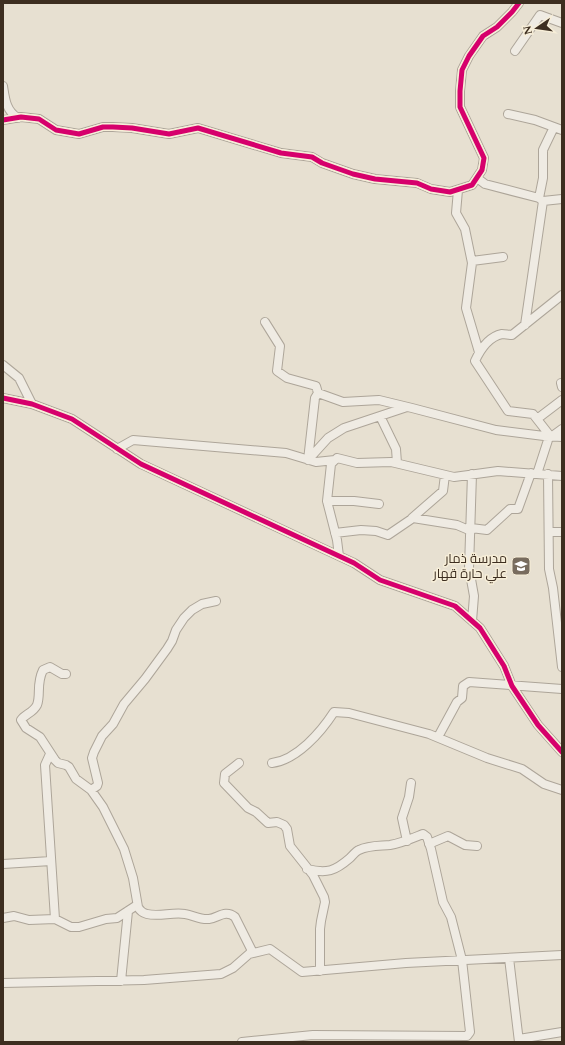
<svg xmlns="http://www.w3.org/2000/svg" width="565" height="1045" font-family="Spectral,Cairo,serif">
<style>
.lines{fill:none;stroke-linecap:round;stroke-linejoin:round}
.minor-casing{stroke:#ada599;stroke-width:10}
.minor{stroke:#efebe3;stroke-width:8}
.cycleway-casing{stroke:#f7eed8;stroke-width:8}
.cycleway{stroke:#d6006c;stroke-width:5}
.labels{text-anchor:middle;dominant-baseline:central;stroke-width:3;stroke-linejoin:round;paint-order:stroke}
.poi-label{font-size:13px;fill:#3d2e20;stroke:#f7eed8;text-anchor:end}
</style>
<rect width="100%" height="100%" fill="#e7e0d1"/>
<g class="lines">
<defs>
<path id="minor" d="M 515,51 L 540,15 L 562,23
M 3,86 C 5,99 6,111 18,118
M 508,114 L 535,120 L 562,130
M 3,120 L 21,117 L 39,119 L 56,130 L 79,134 L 103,127 L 113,127 L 132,128 L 169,134 L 198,128 L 281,153 L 312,157 L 322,163 L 353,174 L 375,179 L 417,183 L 431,189 L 450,192 L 472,185 L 482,170 L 484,158 L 460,107 L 460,91 L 462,70 L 469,56 L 483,36 L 497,27 L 512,12 L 519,3
M 477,178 L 485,184 L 539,198 L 543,201 L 525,325
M 458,190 L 456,213 L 465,229 L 472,263 L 466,308 L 479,352
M 539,198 L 543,178 L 543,150 L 554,127
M 543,201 L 562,199
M 472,261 L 503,257
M 562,295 L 512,335 C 509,335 505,334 502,334 C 488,337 480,350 475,361 L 508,411 L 533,414 L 551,437 L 562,429
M 265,322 L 280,346 L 277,371 L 287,378 L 316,386 L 318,393 L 343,402 L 379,400 L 412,408 L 496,430 L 544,436 L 562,437
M 3,365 L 19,378 L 32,404
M 561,383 L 562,387
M 3,398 L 32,404 L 72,419 L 141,464 L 354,563 L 380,580 L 455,606 L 480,628 L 504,666 L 512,686 L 538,725 L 562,752
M 380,416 L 396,449 L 397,463
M 537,419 L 562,400
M 117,449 L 133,440 L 286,453 L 316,462 L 335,460
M 308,460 L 328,438 L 344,428 L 407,407
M 308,460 L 315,398 L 318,393
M 537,474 L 549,437
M 548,474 L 549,569 L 553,588 L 562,667
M 327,501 L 331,464 L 337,458 L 357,463 L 391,462 L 454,477 L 498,471 L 562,476
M 412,518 L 443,491 L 445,475
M 471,528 L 487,530 L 510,509 L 518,509 L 531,473
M 549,532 L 562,532
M 335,533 L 361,530 L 376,531 L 388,535 L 413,518 L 457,525 L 471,531
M 339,556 L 337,540 L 327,501 L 354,501 L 379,504
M 472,621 L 474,596 L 469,568 L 472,474
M 66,674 L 62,674 L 50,667 L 43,670 C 36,684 41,695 37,705 C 33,713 25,714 21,720 L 26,728 L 40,737 L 55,760 L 58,763 L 66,765 L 69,767 L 76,779 L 91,790 L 103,807 L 124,849 L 133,878 L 138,907 C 140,911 143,913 147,914 C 159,917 172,912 185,914 C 193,915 200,920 209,919 C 218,918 225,909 235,917 L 253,953
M 438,737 L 457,702 L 462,698 L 463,686 L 469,682 L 562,689
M 50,754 L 45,765 L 55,919
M 239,763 L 225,774 L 224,783 L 248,808 L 256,812 L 268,823 L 277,822 L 284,825 L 287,829 L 290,846 L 313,875 L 324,897 L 325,902 L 321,921 L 320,929 L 320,971
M 272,763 C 297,760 321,732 334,712 L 349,713 L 429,734 L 487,758 L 522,769 L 544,784 L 562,790
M 91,790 L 97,786 L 98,783 L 92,758 L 94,752 L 102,736 L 113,724 L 124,704 L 145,679 L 167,649 L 172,641 L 176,630 L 184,618 L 192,610 L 202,604 L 216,601
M 407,841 L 402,818 L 409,797 L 411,783
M 429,844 L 448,836 L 465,845 L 477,846
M 3,864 L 51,861
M 3,918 L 14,916 L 29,920 L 55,919 L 71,927 L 79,927 L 106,919 L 117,918 L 137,905
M 509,958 L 519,1042
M 121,981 L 128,911
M 3,983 L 144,980 L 221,974 L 233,968 L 249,954 L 270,949 L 302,972 L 406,963 L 562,955
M 519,1039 L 562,1032
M 242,1042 L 313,1035 L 467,1036 L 470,1032 L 462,960 L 451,917 L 443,902 L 431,849 L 427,837 L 423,834 C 413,838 402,843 390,845 C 381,846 369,845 359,850 C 356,851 353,855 350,858 C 335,871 327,874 307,869"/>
</defs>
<!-- minor casing -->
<use href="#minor" class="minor-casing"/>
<!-- minor -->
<use href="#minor" class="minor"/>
<defs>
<path id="cycleway" d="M 3,120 L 21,117 L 39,119 L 56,130 L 79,134 L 103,127 L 113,127 L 132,128 L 169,134 L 198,128 L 281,153 L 312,157 L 322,163 L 353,174 L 375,179 L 417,183 L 431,189 L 450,192 L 472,185 L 482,170 L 484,158 L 460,107 L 460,91 L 462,70 L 469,56 L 483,36 L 497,27 L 512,12 L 519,3
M 3,398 L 32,404 L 72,419 L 141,464 L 354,563 L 380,580 L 455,606 L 480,628 L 504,666 L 512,686 L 538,725 L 562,752"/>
</defs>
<!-- cycleway casing -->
<use href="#cycleway" class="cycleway-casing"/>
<!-- cycleway -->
<use href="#cycleway" class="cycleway"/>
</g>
<!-- icons -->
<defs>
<symbol id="school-square" viewBox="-11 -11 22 22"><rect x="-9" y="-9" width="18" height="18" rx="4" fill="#786c5e" stroke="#f7eed8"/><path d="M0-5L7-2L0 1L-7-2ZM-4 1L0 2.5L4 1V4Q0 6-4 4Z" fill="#fff"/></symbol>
</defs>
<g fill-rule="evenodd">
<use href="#school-square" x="510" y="555" width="22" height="22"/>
</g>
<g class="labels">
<!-- poi labels -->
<g class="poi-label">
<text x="507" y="559">مدرسة ذمار<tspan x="507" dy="15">علي حارة قهار</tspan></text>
</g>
</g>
<!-- border -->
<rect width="565" height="1045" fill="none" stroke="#3d2e20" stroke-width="8"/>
<!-- north arrow -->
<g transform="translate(537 28) rotate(257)" stroke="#f7eed8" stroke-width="3" paint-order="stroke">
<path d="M0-3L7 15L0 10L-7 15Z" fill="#3d2e20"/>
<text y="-6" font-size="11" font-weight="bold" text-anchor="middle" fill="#3d2e20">N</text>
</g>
</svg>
